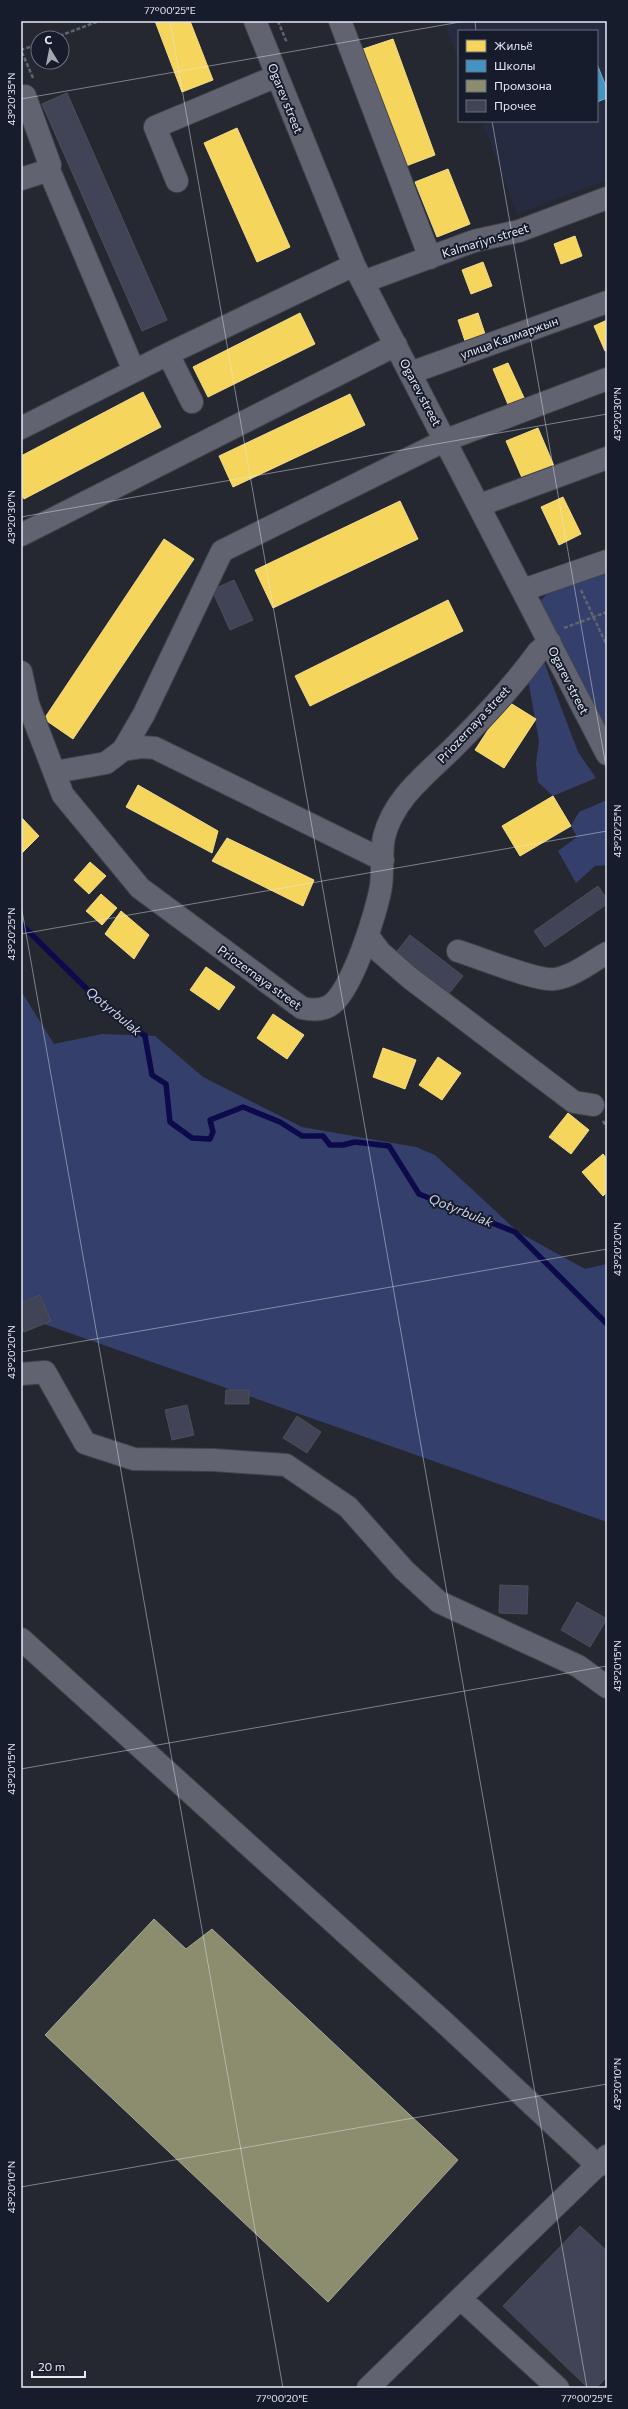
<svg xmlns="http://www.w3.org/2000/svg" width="628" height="2409" font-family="Commissioner,sans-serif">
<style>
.built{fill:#252b40}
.green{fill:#353f6b}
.homes{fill:#f6d55c;stroke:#f1db8a}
.schools{fill:#4393c3;stroke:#74add2}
.industry{fill:#8c8c6e;stroke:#a7a896}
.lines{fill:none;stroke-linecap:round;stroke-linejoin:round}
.stream{stroke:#0c0a4a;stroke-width:5.5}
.building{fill:#404456;stroke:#4c4f57}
.minor-casing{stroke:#41444c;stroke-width:24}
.path{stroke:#60646c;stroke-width:2.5;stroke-dasharray:4 2;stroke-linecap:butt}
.minor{stroke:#616470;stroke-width:22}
.ticks{fill:none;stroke:#e6eaf5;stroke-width:1;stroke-opacity:0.45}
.labels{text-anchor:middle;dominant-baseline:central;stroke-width:4;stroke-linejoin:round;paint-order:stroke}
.street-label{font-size:12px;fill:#e6eaf5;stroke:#171c2c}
.water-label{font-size:13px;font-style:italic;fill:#d0d7eb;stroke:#171c2c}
.neatline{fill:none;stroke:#e6eaf5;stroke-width:1.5}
.ticks-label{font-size:10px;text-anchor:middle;fill:#e6eaf5}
</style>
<rect width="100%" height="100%" fill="#252831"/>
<!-- built -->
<path class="built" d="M 444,21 L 607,21 L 607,180 L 517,214 L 482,121 L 597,121 L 597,31 L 459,31 L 459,62 Z"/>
<!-- green -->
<path class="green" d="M 607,572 L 607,735 L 540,601 L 550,591 Z
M 544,662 L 578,752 L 596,778 L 553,796 L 538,782 L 536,764 L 539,741 L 527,674 Z
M 607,800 L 607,865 L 595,866 L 576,883 L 558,851 L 577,837 L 571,826 L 579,812 Z
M 21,991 L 54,1044 L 102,1034 L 155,1036 L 203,1077 L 302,1127 L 416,1147 L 435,1155 L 518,1232 L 585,1269 L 607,1264 L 607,1522 L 21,1316 Z"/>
<!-- homes -->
<path class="homes" d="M 155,21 L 190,21 L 213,80 L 182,92 Z
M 393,39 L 435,155 L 406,166 L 363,49 Z
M 237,128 L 290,247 L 257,262 L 204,143 Z
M 448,169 L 470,224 L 437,237 L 415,182 Z
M 575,236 L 582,256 L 561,264 L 554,244 Z
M 483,262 L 492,286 L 471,294 L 462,270 Z
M 300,313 L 315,344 L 208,397 L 193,367 Z
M 478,313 L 486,337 L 466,344 L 458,320 Z
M 607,320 L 607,350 L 605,351 L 594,326 Z
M 508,363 L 526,402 L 510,409 L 493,369 Z
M 143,392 L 161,427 L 24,499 L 21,493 L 21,456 Z
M 350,394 L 365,425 L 233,487 L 219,456 Z
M 538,428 L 554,466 L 523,480 L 506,441 Z
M 563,497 L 581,534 L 559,545 L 541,507 Z
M 400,501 L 418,539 L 273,608 L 255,570 Z
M 164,539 L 194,559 L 73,739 L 44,719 Z
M 448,600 L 463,631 L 310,706 L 295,676 Z
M 507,701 L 536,719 L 504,768 L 475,750 Z
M 138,785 L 218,831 L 212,853 L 126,807 Z
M 553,796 L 571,826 L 520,856 L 502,826 Z
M 21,817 L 39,836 L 21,854 Z
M 227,838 L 314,880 L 303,906 L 212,861 Z
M 90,862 L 106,876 L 89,894 L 74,880 Z
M 101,894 L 117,908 L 102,925 L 86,911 Z
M 121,911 L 149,935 L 134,959 L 105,934 Z
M 206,967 L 235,987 L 219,1010 L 190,990 Z
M 273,1014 L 304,1035 L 287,1059 L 257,1038 Z
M 383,1048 L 416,1060 L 405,1089 L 373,1077 Z
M 438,1057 L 461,1073 L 442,1100 L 419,1085 Z
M 568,1113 L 589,1130 L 571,1154 L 549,1137 Z
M 603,1154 L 607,1159 L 607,1192 L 603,1196 L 582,1172 Z"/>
<!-- schools -->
<path class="schools" d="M 597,64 L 607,89 L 607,98 L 597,102 Z"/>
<!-- industry -->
<path class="industry" d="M 154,1919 L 186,1949 L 212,1929 L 458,2160 L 328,2302 L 45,2035 Z"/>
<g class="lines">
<!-- stream -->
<path class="stream" d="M 21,924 L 92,994 L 145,1036 L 152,1075 L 166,1084 L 170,1122 L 192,1138 L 210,1139 L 213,1132 L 210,1120 L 243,1107 L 280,1122 L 302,1136 L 323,1136 L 330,1145 L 343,1145 L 355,1142 L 389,1146 L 419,1194 L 515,1232 L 607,1324"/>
</g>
<!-- building -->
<path class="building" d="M 67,93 L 167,320 L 142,331 L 42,104 Z
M 234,580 L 253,620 L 230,630 L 212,590 Z
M 598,886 L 607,899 L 607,904 L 545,947 L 534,931 Z
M 410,935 L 463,976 L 447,996 L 394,955 Z
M 40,1295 L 51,1321 L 24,1332 L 21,1324 L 21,1303 Z
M 226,1390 L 249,1390 L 249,1404 L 225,1404 Z
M 187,1405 L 194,1435 L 172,1440 L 165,1410 Z
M 297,1416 L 321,1432 L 307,1453 L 283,1438 Z
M 500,1585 L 528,1586 L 527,1614 L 499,1613 Z
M 577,1602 L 607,1619 L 590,1647 L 561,1630 Z
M 580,2226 L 607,2251 L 607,2377 L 596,2388 L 588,2388 L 503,2306 Z"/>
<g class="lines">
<defs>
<path id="minor" d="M 255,21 L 354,265 L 607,754
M 340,21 L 430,258
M 49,170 L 134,371
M 21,179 L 49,170 L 50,165 L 25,96
M 177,181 L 155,127 L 277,76
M 363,282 L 474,241 L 519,231 L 607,198
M 168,354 L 192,402
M 410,373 L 607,302
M 21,428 L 168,354 L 354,265
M 480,505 L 607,458
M 21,535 L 396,345
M 523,590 L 607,561
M 21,672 L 28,704 L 63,795 L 140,888 L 302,1008 C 311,1010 320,1011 329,1006 C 351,995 377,911 381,886 C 383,870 381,852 384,837 C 394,796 430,772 458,743 C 486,715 515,684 538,652 L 550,642
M 123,750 L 142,747 L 155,748 L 383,860
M 55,772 L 106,763 L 123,750 L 144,714 L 222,551 L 446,440 L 607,379
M 368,936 L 380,952 L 410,978 L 574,1102 L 593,1105
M 458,951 C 478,957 538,982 555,979 C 574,976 591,962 607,953
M 21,1374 L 45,1372 L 85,1443 L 134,1459 L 214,1460 L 286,1465 L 348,1507 L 404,1570 L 439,1602 L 578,1666 L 607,1687
M 21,1639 L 447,2025 L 598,2166
M 461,2299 L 558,2388
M 368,2388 L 607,2156"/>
</defs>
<!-- minor casing -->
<use href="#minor" class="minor-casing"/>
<!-- path -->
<path class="path" d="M 278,21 L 287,43
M 54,38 L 99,21
M 33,78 L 21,50 L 38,44
M 581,590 L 607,646
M 564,628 L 607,612
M 603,1121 L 607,1127"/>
<!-- minor -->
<use href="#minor" class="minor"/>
</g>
<!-- ticks -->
<path class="ticks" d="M 170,21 L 587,2388M 475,21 L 476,31M 21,99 L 466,21M 492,121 L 607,772M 21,517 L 607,414M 21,905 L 283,2388M 21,934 L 607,831M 21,1352 L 607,1249M 21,1769 L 607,1666M 21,2187 L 607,2084"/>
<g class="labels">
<!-- street labels -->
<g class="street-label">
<text transform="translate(286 98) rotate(68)">Ogarev street</text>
<text transform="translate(485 240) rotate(-17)">Kalmarjyn street</text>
<text transform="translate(509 337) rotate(-20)">улица Калмаржын</text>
<text transform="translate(421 392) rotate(62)">Ogarev street</text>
<text transform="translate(569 680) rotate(63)">Ogarev street</text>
<text transform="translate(473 724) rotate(-47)">Priozernaya street</text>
<text transform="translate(260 977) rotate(36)">Priozernaya street</text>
</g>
<!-- water labels -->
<g class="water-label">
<text transform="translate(114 1011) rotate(40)">Qotyrbulak</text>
<text transform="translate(461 1210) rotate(22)">Qotyrbulak</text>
</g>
</g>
<!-- border -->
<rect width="628" height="2409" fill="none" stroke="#171c2c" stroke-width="44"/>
<!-- legend -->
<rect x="458" y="30" width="140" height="92" fill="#171c2c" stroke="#6a6e7c"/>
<rect x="466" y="40" width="20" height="12" fill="#f6d55c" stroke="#6a6e7c"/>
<text x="494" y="50" font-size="12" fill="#e6eaf5">Жильё</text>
<rect x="466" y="60" width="20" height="12" fill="#4393c3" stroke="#6a6e7c"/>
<text x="494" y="70" font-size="12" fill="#e6eaf5">Школы</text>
<rect x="466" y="80" width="20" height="12" fill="#8c8c6e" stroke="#6a6e7c"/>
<text x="494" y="90" font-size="12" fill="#e6eaf5">Промзона</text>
<rect x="466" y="100" width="20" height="12" fill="#404456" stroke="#6a6e7c"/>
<text x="494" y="110" font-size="12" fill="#e6eaf5">Прочее</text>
<!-- north arrow -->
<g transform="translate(50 50) rotate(350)"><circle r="19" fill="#171c2c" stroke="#6a6e7c"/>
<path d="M0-3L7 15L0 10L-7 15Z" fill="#a2a6b0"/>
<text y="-6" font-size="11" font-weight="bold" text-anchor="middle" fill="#e6eaf5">С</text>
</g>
<!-- scale -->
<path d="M32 2371v6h53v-6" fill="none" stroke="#e6eaf5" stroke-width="2"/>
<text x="38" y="2371" font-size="12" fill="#e6eaf5" stroke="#171c2c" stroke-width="3" paint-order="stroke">20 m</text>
<rect x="22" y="22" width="584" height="2365" class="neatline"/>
<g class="ticks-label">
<text x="170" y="14">77°00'25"E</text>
<text transform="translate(11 99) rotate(-90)" y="4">43°20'35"N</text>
<text transform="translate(617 414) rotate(-90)" y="4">43°20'30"N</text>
<text transform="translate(11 517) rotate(-90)" y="4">43°20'30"N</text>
<text transform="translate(617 831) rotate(-90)" y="4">43°20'25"N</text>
<text transform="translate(11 934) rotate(-90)" y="4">43°20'25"N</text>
<text transform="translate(617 1249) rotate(-90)" y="4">43°20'20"N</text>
<text transform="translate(11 1352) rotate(-90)" y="4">43°20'20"N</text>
<text transform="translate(617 1666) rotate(-90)" y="4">43°20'15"N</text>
<text transform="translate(11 1769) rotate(-90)" y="4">43°20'15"N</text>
<text transform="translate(617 2084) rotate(-90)" y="4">43°20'10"N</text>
<text transform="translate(11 2187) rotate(-90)" y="4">43°20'10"N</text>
<text x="282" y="2402">77°00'20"E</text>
<text x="587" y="2402">77°00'25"E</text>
</g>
</svg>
